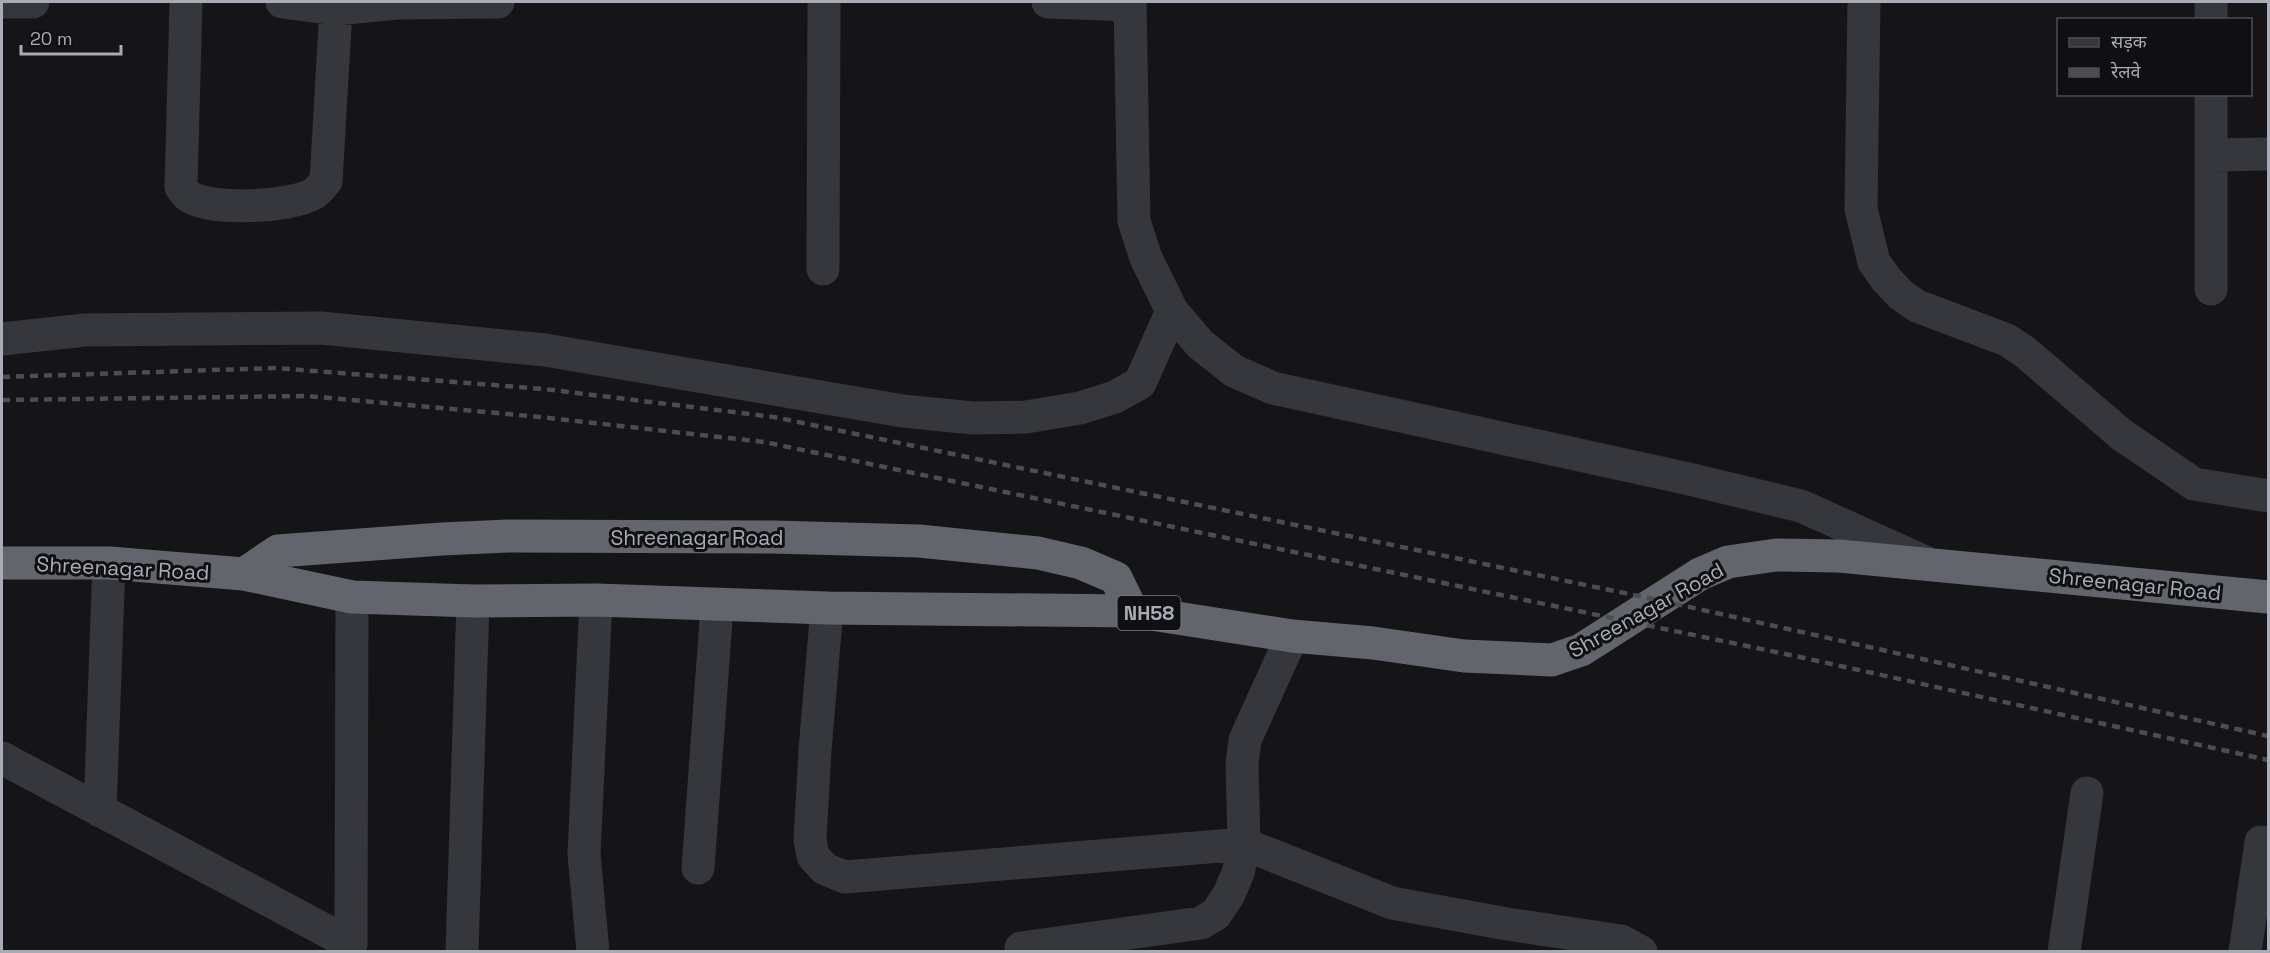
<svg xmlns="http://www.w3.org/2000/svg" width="2270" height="953" font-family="'Space Grotesk','Noto Sans Devanagari',sans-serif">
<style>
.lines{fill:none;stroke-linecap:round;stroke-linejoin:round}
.street{stroke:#36373c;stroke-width:33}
.highway{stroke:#62656c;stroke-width:33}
.rail{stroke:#4b4d53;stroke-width:4.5;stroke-dasharray:8 6;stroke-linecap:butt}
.labels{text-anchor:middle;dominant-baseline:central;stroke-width:6;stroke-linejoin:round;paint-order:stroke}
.shield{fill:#101012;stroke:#7a7d86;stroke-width:1.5}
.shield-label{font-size:20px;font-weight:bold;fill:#a7acb7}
.street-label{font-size:21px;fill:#a7acb7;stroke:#101012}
</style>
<rect width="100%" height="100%" fill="#151517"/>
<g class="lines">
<!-- street -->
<path class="street" d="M 2,2 L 33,2
M 186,2 L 181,187 C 183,190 186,195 190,197 C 213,211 290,207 313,194 C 319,191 322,185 326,181 L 336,9
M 282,2 L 336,9 L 397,3 L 498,2
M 1048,2 L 1130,5
M 1130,2 L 1134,221 L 1146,258 L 1172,311 L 1200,344 L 1234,371 L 1273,388 L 1689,479 L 1801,506 L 1925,562
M 1864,2 L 1861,209 L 1874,262 L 1886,279 L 1901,295 L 1917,306 L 2007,340 L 2025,352 L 2122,435 L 2194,484 L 2268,496
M 2211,20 L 2211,2
M 2211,94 L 2211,289
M 2211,155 L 2268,154
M 823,269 L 824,2
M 2,339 L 85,330 L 321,328 L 545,350 L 903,411 L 973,418 L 1026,417 L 1080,408 L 1115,397 L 1140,383 L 1172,311
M 827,608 L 815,750 L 810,840 L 813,856 L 825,869 L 845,877 L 1244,844 L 1392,903 L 1507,924 L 1621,941 L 1641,952
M 2,758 L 351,944
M 100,811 L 109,563
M 698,868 L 717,606
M 1021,948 L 1201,923 L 1216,914 L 1229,894 L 1238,873 L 1244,844 L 1242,764 L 1245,740 L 1292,636
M 348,952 L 351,944 L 352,597
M 462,952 L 473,601
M 593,952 L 584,854 L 596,600
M 2064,952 L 2087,793
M 2245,952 L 2261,842"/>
<!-- highway -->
<path class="highway" d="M 2,563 L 109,563 L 244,574 L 352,597 L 473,601 L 596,600 L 827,608 L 1132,611 L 1292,636 L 1373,643 L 1464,656 L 1552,660 L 1581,650 L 1700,574 L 1728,562 L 1776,555 L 1839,556 L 2268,597
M 244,574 L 278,551 L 442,539 L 508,536 L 773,537 L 919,541 L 1038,553 L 1081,563 L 1116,578 L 1132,611"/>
<!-- rail -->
<path class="rail" d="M 2,377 L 276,368 L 544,389 L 774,417 L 1658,600 L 2268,736
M 2,400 L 307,396 L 540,417 L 764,442 L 1795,656 L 2268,760"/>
</g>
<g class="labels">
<!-- shield labels -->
<rect class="shield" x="1117.5" y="596" width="63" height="34" rx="4.5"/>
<g class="shield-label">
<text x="1149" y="613">NH58</text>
</g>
<!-- street labels -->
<g class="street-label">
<text x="697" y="537">Shreenagar Road</text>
<text transform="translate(123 568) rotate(3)">Shreenagar Road</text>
<text transform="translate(2135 584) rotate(6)">Shreenagar Road</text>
<text transform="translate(1646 610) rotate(-29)">Shreenagar Road</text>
</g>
</g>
<!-- border -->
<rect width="2270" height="953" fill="none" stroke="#a7acb7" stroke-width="6"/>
<!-- legend -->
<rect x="2057" y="18" width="195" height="78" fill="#101012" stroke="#4c4e54" stroke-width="1.5"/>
<rect x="2069" y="38" width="30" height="9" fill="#36373c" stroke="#4c4e54" stroke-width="1.5"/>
<text x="2111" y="48" font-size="18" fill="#a7acb7">सड़क</text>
<rect x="2069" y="68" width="30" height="9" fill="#4b4d53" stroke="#4c4e54" stroke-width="1.5"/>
<text x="2111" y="78" font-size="18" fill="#a7acb7">रेलवे</text>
<!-- scale -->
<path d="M21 45v9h100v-9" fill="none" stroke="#a7acb7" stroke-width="3"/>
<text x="30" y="45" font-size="18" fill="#a7acb7" stroke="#101012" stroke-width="4.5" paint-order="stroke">20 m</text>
</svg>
